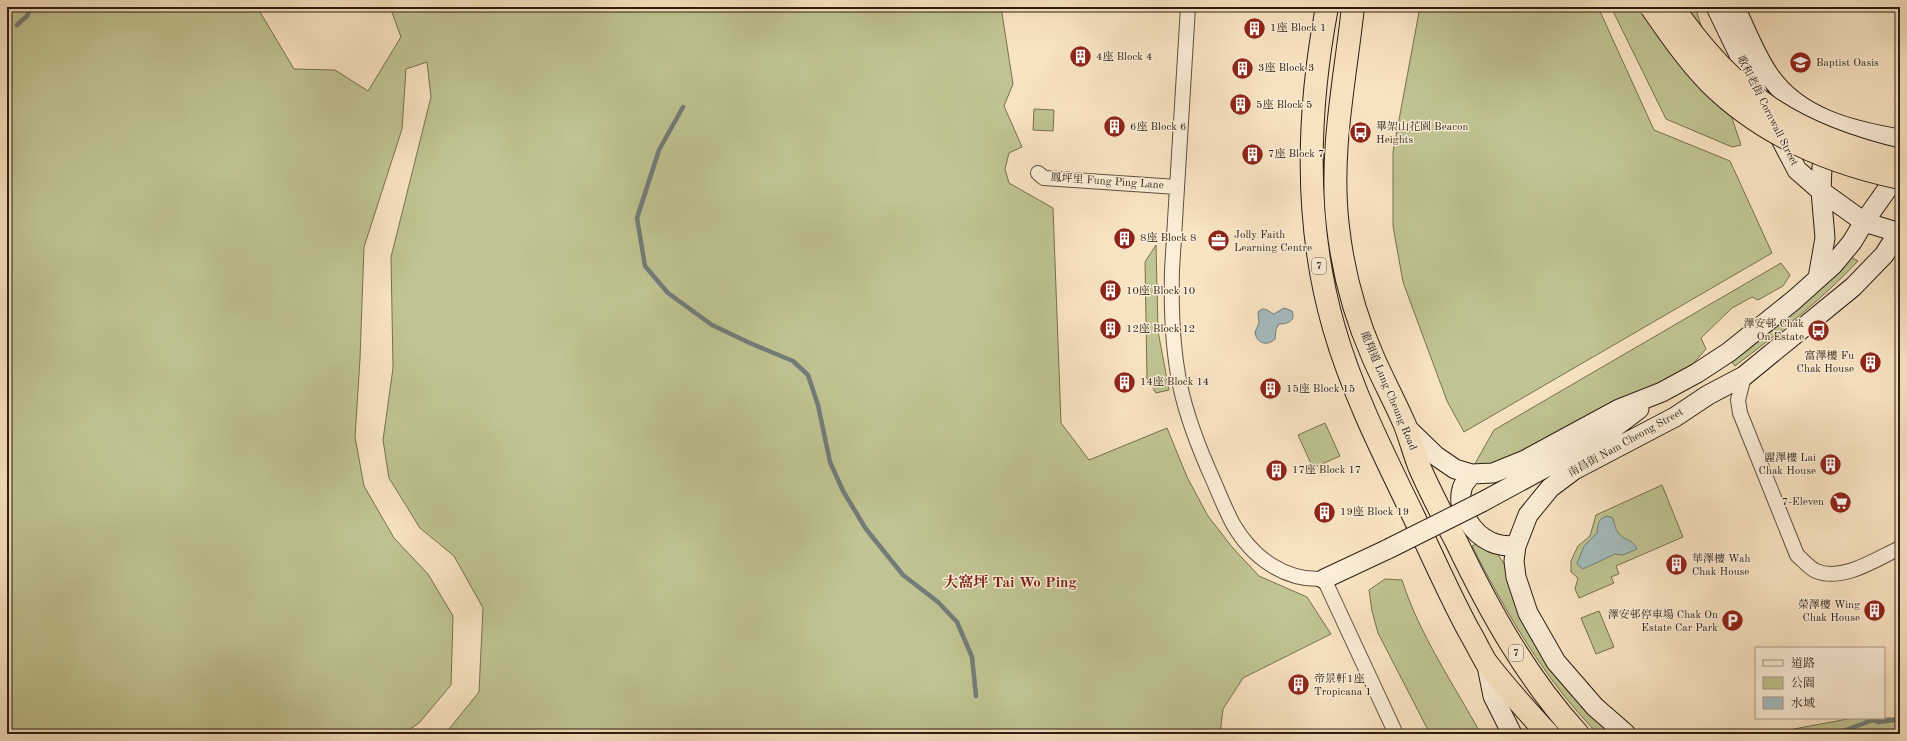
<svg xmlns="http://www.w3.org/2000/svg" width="1907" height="741" font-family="'Old Standard TT','Noto Serif TC',serif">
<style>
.green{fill:#c0c492;stroke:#767052}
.water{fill:#a3bcbe;stroke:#737c79}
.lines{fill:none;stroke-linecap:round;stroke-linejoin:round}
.stream{stroke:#737c79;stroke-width:4.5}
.street-casing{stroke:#5e4f3d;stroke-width:16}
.secondary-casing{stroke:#2b1d11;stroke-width:21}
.highway-casing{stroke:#2b1d11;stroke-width:24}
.street{stroke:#fbedd7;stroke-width:14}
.secondary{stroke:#fbedd7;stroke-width:19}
.highway{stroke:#f9e4c2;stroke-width:22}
.secondary-bridge-casing{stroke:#2b1d11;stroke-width:21;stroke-linecap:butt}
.primary-bridge-casing{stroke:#2b1d11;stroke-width:24;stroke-linecap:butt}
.secondary-bridge{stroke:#fbedd7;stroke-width:19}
.primary-bridge{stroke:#f9e4c2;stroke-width:22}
.labels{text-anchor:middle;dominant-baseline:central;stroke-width:3;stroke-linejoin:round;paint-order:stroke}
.shield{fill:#fbedd7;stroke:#695b4c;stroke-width:1}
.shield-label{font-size:10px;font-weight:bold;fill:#2b1d11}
.poi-label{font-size:11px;fill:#2b1d11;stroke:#fbedd7;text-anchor:start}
.street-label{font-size:11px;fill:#2b1d11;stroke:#fbedd7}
.district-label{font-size:15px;font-weight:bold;fill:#7a1f14;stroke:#fbedd7}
</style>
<rect width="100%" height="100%" fill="#f9e4c2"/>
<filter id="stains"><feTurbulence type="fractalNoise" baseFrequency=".005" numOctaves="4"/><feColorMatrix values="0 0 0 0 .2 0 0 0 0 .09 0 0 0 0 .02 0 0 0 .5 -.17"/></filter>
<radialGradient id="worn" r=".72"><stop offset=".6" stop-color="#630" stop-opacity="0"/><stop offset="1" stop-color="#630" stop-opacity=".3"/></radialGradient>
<!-- green -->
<path class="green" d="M 7,7 L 257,7 L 294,69 L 335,70 L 368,91 L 401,37 L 390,7 L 1001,7 L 1013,84 L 1004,106 L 1022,147 L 1009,153 L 1005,169 L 1009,183 L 1053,208 L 1061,423 L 1089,460 L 1167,428 L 1187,477 L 1208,516 L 1232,547 L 1259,576 L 1307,597 L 1331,634 L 1243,678 L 1223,709 L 1220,734 L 445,734 L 479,692 L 483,608 L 454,556 L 420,528 L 389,478 L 383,440 L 393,368 L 391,257 L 431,97 L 427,62 L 406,69 L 402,129 L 364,247 L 360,359 L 355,437 L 364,486 L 394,538 L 428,574 L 453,616 L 451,685 L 419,723 L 403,734 L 7,734 Z
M 1420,7 L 1566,7 L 1568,12 L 1580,7 L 1598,7 L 1654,130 L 1730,161 L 1772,253 L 1464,432 L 1447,401 L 1403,282 L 1393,226 L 1393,152 Z
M 1611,7 L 1695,7 L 1741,145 L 1732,147 L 1666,119 Z
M 1034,109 L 1054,110 L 1053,131 L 1033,130 Z
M 1156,245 L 1158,331 L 1169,390 L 1156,393 L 1147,379 L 1145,262 Z
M 1851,257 L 1858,261 C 1821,301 1778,333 1735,366 L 1731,361 Z
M 1781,263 L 1790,275 L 1783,286 L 1758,300 L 1752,297 L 1732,308 L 1701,338 L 1706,349 L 1691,366 L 1508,462 L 1472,469 L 1494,430 Z
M 1325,423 L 1340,456 L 1313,468 L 1298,435 Z
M 1662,485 L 1683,537 L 1616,566 L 1619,574 L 1611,577 L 1614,583 L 1579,598 L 1575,589 L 1578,578 L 1571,572 L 1571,561 L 1578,546 L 1590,536 L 1596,515 Z
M 1478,543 L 1495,550 L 1506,567 L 1521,612 L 1615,734 L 1598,734 C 1544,679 1507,614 1472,546 Z
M 1385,579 L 1402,580 C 1419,634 1454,685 1481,734 L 1430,734 L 1378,633 L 1372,611 L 1369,590 Z
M 1599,611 L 1614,647 L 1596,654 L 1581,618 Z
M 1853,718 L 1900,718 L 1900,734 L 1793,734 L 1794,729 Z"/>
<!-- water -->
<path class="water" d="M 1284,308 L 1292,311 C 1296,321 1288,324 1279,324 L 1276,329 L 1275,339 C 1267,347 1256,343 1255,332 L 1259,323 L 1258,312 C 1265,305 1268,312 1274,314 Z
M 1607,516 L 1613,518 C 1617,544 1631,535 1637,549 L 1623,555 L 1615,554 L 1583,569 L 1577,564 L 1584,546 L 1597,533 C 1598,524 1598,519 1607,516 Z"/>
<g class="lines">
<!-- stream -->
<path class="stream" d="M 17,25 L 27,16 L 31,7
M 683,107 L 659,150 L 637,218 L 645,266 L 668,293 L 712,325 L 752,344 L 793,361 L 808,375 L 818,405 L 830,462 L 843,491 L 866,529 L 903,575 L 938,602 L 957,622 L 972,657 L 976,696
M 1835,734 L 1873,720 L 1879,722 L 1895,720 L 1900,721"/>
<defs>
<path id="street" d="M 1188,7 L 1172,270 C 1171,309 1172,347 1180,385 C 1187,419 1200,451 1214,482 C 1220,496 1226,511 1233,524 C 1252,557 1284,581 1324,579 L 1396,734
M 1038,173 L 1044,178 L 1177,187
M 1744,376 L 1738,400 L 1740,413 L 1797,555 C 1803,560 1809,568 1816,571 C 1843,582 1876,559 1900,548"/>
<path id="secondary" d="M 1716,7 L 1762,102
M 1735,7 C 1746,30 1755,55 1769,75 C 1798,118 1852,131 1900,139
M 1775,128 L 1797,170 L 1821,191 L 1864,222 L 1900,233
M 1818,278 L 1825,238 L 1821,191 L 1822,167 L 1824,159 L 1833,144
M 1405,426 L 1436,456 L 1455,469 L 1472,474 L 1493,473 L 1525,460 L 1619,409 L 1662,392 L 1697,373 L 1729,352 L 1794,300 L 1833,265 L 1852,242 L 1864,222 L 1900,171
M 1472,474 C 1468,479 1463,483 1462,489 C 1456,510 1473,534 1491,542 C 1499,546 1507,546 1516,546
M 1482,502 L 1602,437 L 1639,409
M 1324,579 L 1388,549
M 1486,661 L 1493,696 L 1512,734
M 1626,734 L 1595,707 L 1556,662 L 1528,613 L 1516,577 L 1514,561 L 1516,546 L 1528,515 L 1550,488 L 1574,470 L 1675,417 L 1708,395 L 1744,376 L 1853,287 L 1884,255 L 1900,230"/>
<path id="highway" d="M 1327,7 C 1307,113 1304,224 1334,328 C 1353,394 1384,455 1414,517 C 1432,555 1449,594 1469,631 C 1475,641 1480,652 1486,662 C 1505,687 1527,711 1548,734
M 1353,7 C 1345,81 1329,153 1338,227 C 1343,272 1355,316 1373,357 C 1383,380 1395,402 1405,425 C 1410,438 1414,453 1419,466 C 1430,492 1443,516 1456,541 C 1489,610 1526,677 1578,734"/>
</defs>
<!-- street casing -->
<use href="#street" class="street-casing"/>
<!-- secondary casing -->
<use href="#secondary" class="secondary-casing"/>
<!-- highway casing -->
<use href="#highway" class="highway-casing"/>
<!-- street -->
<use href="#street" class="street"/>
<!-- secondary -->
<use href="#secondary" class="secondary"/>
<!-- highway -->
<use href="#highway" class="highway"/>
<defs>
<path id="secondary-bridge" d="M 1388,549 L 1482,502"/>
<path id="primary-bridge" d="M 1651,7 C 1669,33 1687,59 1709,82 C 1761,134 1829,163 1900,178
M 1673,7 C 1734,96 1795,136 1900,160"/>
</defs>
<!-- secondary-bridge casing -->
<use href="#secondary-bridge" class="secondary-bridge-casing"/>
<!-- primary-bridge casing -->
<use href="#primary-bridge" class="primary-bridge-casing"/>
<!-- secondary-bridge -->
<use href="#secondary-bridge" class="secondary-bridge"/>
<!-- primary-bridge -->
<use href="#primary-bridge" class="primary-bridge"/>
</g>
<!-- icons -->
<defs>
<symbol id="building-disc" viewBox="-11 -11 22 22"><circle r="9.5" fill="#8f2418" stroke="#fbedd7"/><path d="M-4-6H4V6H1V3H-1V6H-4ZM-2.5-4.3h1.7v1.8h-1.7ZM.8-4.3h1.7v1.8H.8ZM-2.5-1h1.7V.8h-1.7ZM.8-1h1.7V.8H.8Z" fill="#fff"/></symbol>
<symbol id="school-disc" viewBox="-11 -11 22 22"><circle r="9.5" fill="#8f2418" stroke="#fbedd7"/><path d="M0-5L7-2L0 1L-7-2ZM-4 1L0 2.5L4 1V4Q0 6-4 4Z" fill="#fff"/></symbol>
<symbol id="bus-disc" viewBox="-11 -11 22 22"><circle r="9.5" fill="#8f2418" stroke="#fbedd7"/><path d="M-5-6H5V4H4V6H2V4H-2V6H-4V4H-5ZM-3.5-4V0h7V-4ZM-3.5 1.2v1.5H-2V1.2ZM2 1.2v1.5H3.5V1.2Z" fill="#fff"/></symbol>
<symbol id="office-disc" viewBox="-11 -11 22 22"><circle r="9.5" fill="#8f2418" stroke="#fbedd7"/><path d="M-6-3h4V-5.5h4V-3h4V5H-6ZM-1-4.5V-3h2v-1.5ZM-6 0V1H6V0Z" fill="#fff"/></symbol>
<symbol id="supermarket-disc" viewBox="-11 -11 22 22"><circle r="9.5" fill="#8f2418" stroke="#fbedd7"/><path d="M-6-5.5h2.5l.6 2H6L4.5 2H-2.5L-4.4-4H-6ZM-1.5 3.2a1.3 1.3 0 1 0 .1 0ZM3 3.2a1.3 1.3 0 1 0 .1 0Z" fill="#fff"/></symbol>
<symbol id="parking-disc" viewBox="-11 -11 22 22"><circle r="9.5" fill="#8f2418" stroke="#fbedd7"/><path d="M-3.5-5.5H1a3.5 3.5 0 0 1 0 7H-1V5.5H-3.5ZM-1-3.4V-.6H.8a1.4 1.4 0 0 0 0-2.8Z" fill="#fff"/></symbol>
</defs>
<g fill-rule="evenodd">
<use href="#building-disc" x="1242" y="16" width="25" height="25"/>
<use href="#building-disc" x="1068" y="44" width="25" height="25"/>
<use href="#school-disc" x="1788" y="50" width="25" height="25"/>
<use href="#building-disc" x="1230" y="56" width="25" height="25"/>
<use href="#building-disc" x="1228" y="92" width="25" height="25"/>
<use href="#building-disc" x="1102" y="114" width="25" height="25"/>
<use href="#bus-disc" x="1348" y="120" width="25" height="25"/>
<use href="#building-disc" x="1240" y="142" width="25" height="25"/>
<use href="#building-disc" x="1112" y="226" width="25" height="25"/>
<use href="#office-disc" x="1206" y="228" width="25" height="25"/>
<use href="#building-disc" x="1098" y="278" width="25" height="25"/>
<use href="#building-disc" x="1098" y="316" width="25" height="25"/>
<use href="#bus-disc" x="1806" y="318" width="25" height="25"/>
<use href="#building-disc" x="1858" y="350" width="25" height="25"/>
<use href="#building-disc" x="1112" y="370" width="25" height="25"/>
<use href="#building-disc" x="1258" y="376" width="25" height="25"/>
<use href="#building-disc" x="1818" y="452" width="25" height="25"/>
<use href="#building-disc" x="1264" y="458" width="25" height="25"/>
<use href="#supermarket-disc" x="1828" y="490" width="25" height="25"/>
<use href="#building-disc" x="1312" y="500" width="25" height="25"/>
<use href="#building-disc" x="1664" y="552" width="25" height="25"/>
<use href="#building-disc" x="1862" y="598" width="25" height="25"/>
<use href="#parking-disc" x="1720" y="608" width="25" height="25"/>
<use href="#building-disc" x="1286" y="672" width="25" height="25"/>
</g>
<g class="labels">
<!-- shield labels -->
<g class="shield">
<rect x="1312" y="258" width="14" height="16" rx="3"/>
<rect x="1509" y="645" width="14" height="16" rx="3"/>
</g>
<g class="shield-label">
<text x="1319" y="266">7</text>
<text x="1516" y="653">7</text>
</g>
<!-- poi labels -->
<g class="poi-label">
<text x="1270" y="28">1座 Block 1</text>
<text x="1096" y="57">4座 Block 4</text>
<text x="1816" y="63">Baptist Oasis</text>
<text x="1258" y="68">3座 Block 3</text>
<text x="1256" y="105">5座 Block 5</text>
<text x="1130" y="127">6座 Block 6</text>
<text x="1376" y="127">畢架山花園 Beacon<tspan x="1376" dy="13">Heights</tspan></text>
<text x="1268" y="154">7座 Block 7</text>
<text x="1234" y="235">Jolly Faith<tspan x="1234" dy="13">Learning Centre</tspan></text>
<text x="1140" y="238">8座 Block 8</text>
<text x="1126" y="291">10座 Block 10</text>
<text x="1804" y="324" text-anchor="end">澤安邨 Chak<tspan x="1804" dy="13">On Estate</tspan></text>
<text x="1126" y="329">12座 Block 12</text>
<text x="1854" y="356" text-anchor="end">富澤樓 Fu<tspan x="1854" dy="13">Chak House</tspan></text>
<text x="1140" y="382">14座 Block 14</text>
<text x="1286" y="389">15座 Block 15</text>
<text x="1816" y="458" text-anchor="end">麗澤樓 Lai<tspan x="1816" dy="13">Chak House</tspan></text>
<text x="1292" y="470">17座 Block 17</text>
<text x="1824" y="502" text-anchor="end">7-Eleven</text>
<text x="1340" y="512">19座 Block 19</text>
<text x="1692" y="559">華澤樓 Wah<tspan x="1692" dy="13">Chak House</tspan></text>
<text x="1860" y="605" text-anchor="end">榮澤樓 Wing<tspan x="1860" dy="13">Chak House</tspan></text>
<text x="1718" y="615" text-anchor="end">澤安邨停車場 Chak On<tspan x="1718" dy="13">Estate Car Park</tspan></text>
<text x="1314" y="679">帝景軒1座<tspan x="1314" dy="13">Tropicana 1</tspan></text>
</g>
<!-- street labels -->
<g class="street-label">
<text transform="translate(1767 111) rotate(63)">歌和老街 Cornwall Street</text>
<text transform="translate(1107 182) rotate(4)">鳳坪里 Fung Ping Lane</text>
<text transform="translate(1388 391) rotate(67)">龍翔道 Lung Cheung Road</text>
<text transform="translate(1626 443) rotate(-29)">南昌街 Nam Cheong Street</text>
</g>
<!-- district labels -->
<g class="district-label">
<text x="1010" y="583">大窩坪 Tai Wo Ping</text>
</g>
</g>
<!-- margin -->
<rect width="1907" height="741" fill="none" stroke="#f9e4c2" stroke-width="24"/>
<rect x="8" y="8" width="1891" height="725" fill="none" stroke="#2b1d11" stroke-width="2"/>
<rect x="12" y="12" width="1883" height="717" fill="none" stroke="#2b1d11"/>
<!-- legend -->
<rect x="1755" y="647" width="130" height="72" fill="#fbedd7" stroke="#a89a88"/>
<rect x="1763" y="660" width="20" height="6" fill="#fbedd7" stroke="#a89a88"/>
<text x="1791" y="667" font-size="12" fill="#2b1d11">道路</text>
<rect x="1763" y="677" width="20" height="12" fill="#c0c492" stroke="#a89a88"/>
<text x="1791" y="687" font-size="12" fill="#2b1d11">公園</text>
<rect x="1763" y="697" width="20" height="12" fill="#a3bcbe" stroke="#a89a88"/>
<text x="1791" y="707" font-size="12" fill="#2b1d11">水域</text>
<rect width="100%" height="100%" filter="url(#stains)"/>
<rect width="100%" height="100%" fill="url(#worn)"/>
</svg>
